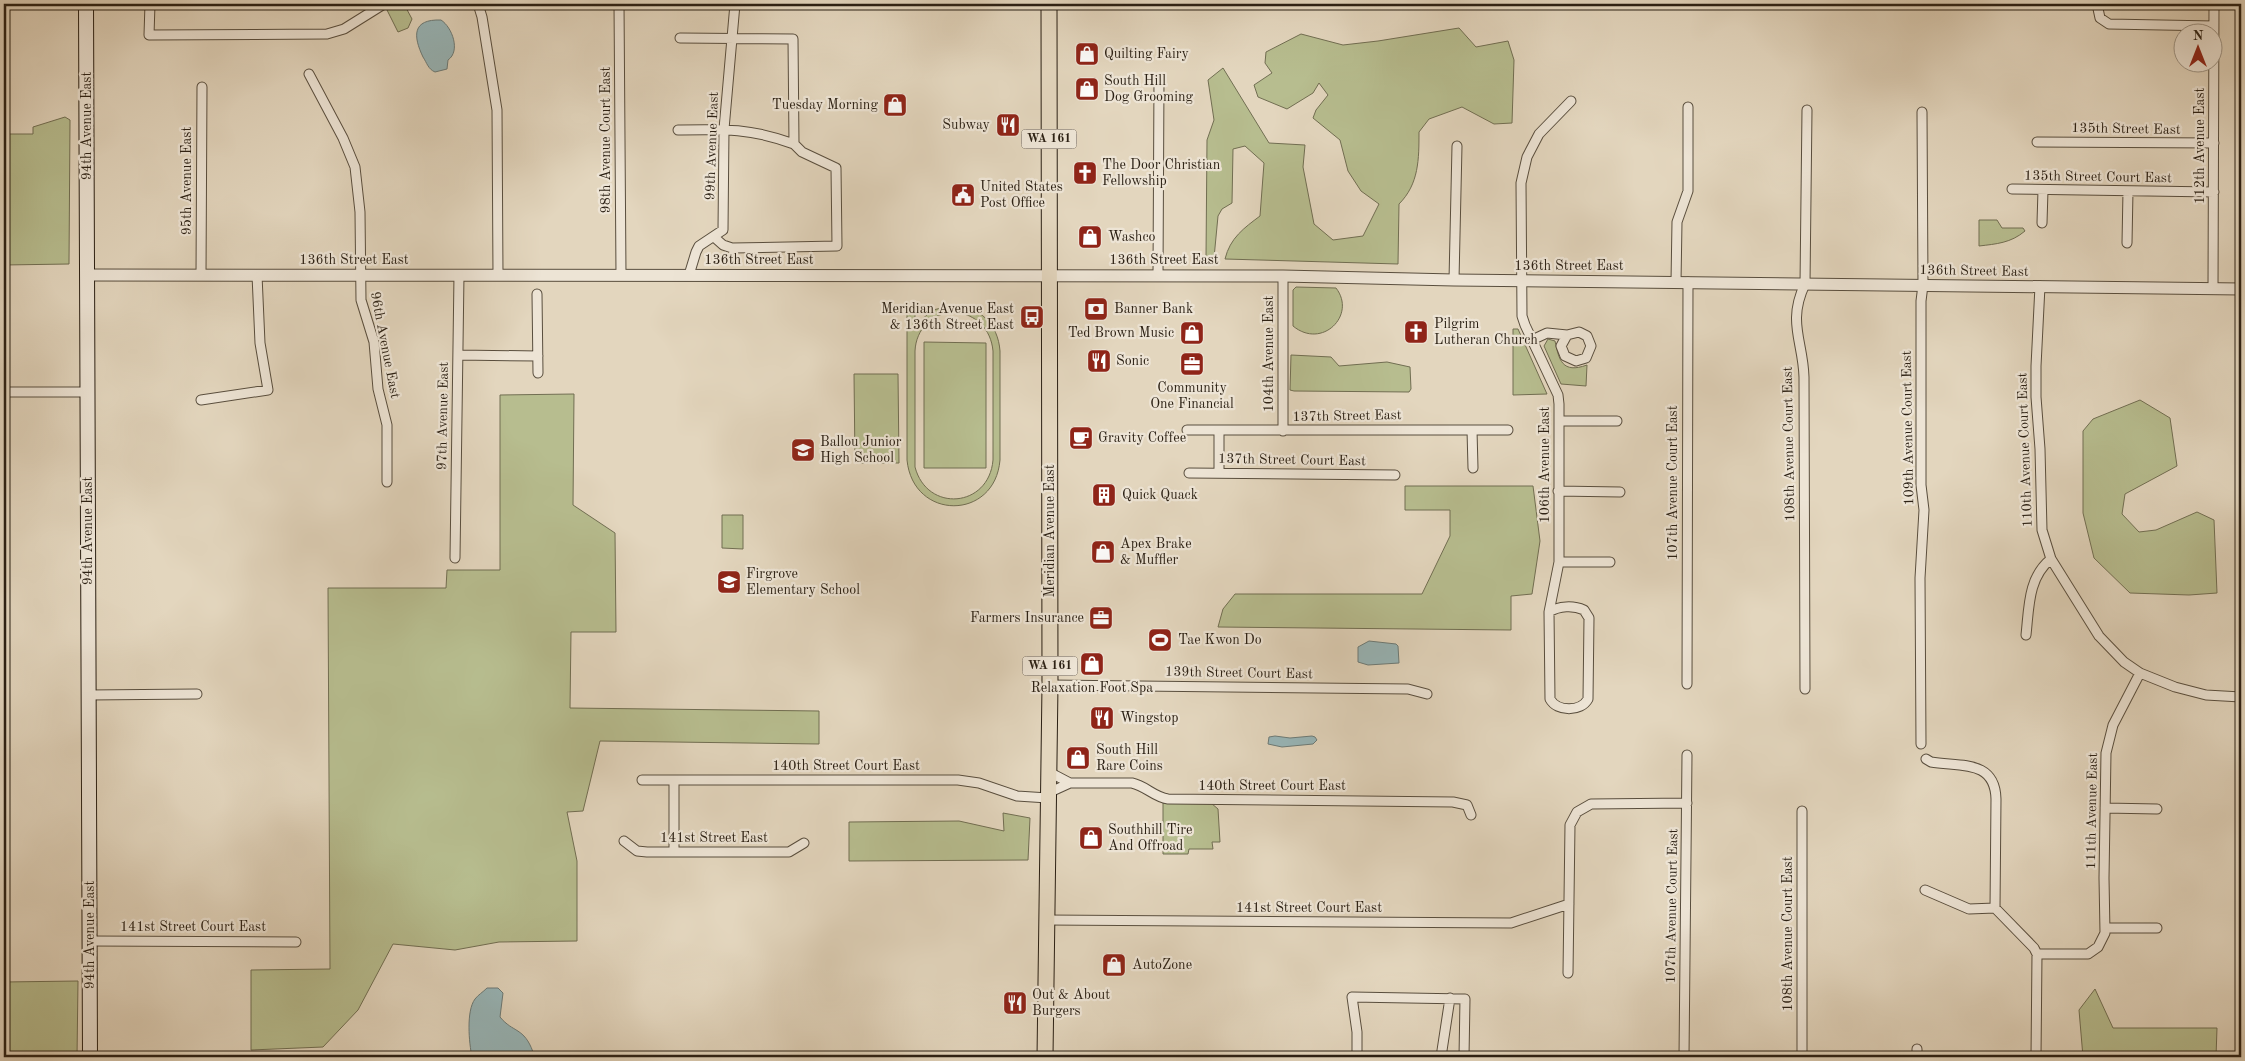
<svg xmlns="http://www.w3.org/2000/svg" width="2245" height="1061" font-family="'Old Standard TT',serif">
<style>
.green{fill:#b7bd8f;stroke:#716e52;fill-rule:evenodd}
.water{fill:#98b7ba;stroke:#6c7b78}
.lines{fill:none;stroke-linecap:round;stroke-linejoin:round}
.minor-casing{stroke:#594e3e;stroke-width:11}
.tertiary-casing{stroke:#594e3e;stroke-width:13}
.secondary-casing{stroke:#2b2014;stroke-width:16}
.primary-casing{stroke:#2b2014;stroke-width:17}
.minor{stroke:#ede4d5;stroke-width:9}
.tertiary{stroke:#ede4d5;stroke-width:11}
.secondary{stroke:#ede4d5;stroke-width:14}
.primary{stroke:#e3d6be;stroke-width:15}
.labels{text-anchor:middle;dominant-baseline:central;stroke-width:4.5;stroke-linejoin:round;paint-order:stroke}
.shield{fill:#ede4d5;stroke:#655b4e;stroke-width:1}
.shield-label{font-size:12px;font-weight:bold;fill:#2b2014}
.poi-label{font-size:14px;fill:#2b2014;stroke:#ede4d5;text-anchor:start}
.street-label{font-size:14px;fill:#2b2014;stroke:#ede4d5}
</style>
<rect width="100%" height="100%" fill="#e3d6be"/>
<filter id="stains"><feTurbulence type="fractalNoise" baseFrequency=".004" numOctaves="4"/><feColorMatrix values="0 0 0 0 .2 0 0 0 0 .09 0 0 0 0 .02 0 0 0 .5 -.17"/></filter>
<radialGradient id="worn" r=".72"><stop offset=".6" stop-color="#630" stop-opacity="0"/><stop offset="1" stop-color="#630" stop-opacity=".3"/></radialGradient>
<!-- green -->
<path class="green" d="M 398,4 L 404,4 L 412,19 L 408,28 L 398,32 L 387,10 Z
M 1459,28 L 1476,47 L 1508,41 L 1514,60 L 1512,123 L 1494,124 L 1462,107 L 1429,119 L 1419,132 C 1419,159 1419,184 1399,204 L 1398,264 L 1225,259 C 1230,238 1244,228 1260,216 L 1264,163 L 1245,146 L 1233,149 L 1232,203 L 1222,209 L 1218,216 L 1214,258 L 1206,257 L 1207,140 L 1214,120 L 1208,80 L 1223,68 L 1269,143 L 1305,145 L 1303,167 L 1314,224 L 1333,240 L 1363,236 L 1379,204 L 1361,191 L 1348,171 L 1340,140 L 1313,118 L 1316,110 L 1328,95 L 1319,83 L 1313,93 L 1287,109 L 1258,97 L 1254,85 L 1272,73 L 1265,63 L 1266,52 L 1301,34 L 1343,45 L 1378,41 Z
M 65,117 L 70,120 L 69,264 L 4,265 L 4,134 L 33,134 L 33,127 Z
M 1979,220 L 1997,220 L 2002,228 L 2023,228 L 2025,231 C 2011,243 1996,244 1979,246 Z
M 1296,287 L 1336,288 C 1357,315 1322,350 1293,326 L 1293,290 Z
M 954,305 C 980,307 998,324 1000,351 L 1000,460 C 995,521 913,521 907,460 L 907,314 L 915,314 L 915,325 L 933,310 ZM 954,312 C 976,314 991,329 993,351 L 993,460 C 989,508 927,513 915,467 L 915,351 C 916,329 932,313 954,312 Z
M 1513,329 L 1518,329 L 1547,394 L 1513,395 Z
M 1548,339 L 1555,341 C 1559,360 1562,374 1587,365 L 1586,386 L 1561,384 L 1544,346 Z
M 924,342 L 986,343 L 986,468 L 924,468 Z
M 1291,355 L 1331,357 L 1339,366 L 1387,362 L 1410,367 L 1411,389 L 1409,392 L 1294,391 L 1290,390 Z
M 854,374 L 898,374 L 899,463 L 855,463 Z
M 574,394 L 573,505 L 615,533 L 616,632 L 571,632 L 570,708 L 819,711 L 819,744 L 600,741 L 583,811 L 567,812 L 577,861 L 577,941 L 499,942 L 455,950 L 393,944 L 358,1010 L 323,1047 L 251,1050 L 251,970 L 330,969 L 328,588 L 446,588 L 447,570 L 500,570 L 500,395 Z
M 2140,400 L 2170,418 L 2177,466 L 2125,494 L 2122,514 L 2139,532 L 2156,530 L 2197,512 L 2214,520 L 2217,593 L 2189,595 L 2130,593 L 2094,558 L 2083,513 L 2083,431 L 2093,419 Z
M 1405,486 L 1533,486 L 1540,541 L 1532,594 L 1511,596 L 1511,630 L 1218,627 L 1223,609 L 1235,594 L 1422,594 L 1450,536 L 1450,510 L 1405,510 Z
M 722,515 L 743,515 L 743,549 L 722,548 Z
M 1163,803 L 1211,803 L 1218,809 L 1220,842 L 1212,842 L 1213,849 L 1189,849 L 1188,854 L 1163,854 Z
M 1003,813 L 1030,818 L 1028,860 L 849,861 L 849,822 L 959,821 L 1004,831 Z
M 78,981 L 77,1057 L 4,1057 L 4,982 Z
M 2095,989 L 2113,1028 L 2217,1028 L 2216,1057 L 2083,1057 L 2079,1010 Z"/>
<!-- water -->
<path class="water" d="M 441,20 C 452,27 461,51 448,60 L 447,69 L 435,72 C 428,69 427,63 423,57 C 413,36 412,19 441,20 Z
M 1369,641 L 1396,644 L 1398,646 L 1399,663 L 1368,665 L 1358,662 L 1358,647 Z
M 1275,736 L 1290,738 L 1312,736 L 1315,737 L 1317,740 L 1313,744 L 1282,747 L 1268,744 L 1269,737 Z
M 487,988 L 498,988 L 503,993 L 500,1017 C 513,1033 524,1027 533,1052 L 532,1057 L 472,1057 C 469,1043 466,1011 475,999 C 478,995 483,992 487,988 Z"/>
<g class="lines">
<defs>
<path id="minor" d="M 150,4 L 149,35 L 327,34 L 344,29 L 384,4
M 478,4 L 482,17 L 497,110 L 498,275
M 619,4 L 621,275
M 2097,4 L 2100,18 L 2109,24 L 2214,26
M 680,38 L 793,39 L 794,144
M 309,74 L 343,138 L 355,167 L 360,212 L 361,300 L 374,342 L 378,389 L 387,425 L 387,482
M 678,130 C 723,129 751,128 794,144
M 2037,142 L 2214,143
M 2012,189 L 2214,192
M 2042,223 L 2043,190
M 714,237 L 723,245 L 732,248 L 837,246 L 836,168 L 802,152 L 794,144
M 2127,243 L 2128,191
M 201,275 L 202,87
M 689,275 L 696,252 L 699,246 L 723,230 L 724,129 L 735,4
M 1158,275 L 1159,78
M 1283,276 L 1283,431
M 1454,280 L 1457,146
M 1676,282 L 1677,222 L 1688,191 L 1688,107
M 2040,286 L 2036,366 L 2036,397 L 2040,449 L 2042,530 L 2051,559 L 2099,636 L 2124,662 L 2140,673 L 2175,687 L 2206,695 L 2241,697
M 2213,289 L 2214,4
M 537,294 L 538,373
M 1532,340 L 1547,333 L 1567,335 L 1561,346 L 1565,356 L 1576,361 L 1586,358 L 1591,346 L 1587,336 L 1579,332 L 1567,335
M 458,355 L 538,356
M 4,392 L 88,392
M 201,400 L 268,390 L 260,343 L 257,275
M 1560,421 L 1617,421
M 1187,430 L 1508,430
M 1472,430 L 1473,468
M 1189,473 L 1395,475
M 1219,473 L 1219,430
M 1558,491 L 1620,492
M 455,558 L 459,275
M 1559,562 L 1610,562
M 1549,612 C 1559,606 1573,605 1584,610 L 1589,618 L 1588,699 C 1581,712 1557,712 1550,699 L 1549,612 L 1559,562 L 1559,404 L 1558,395 L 1525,325 L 1522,316 L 1521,183 L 1527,157 L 1539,134 L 1571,101
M 2026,635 C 2029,608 2028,577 2051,559
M 1687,684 L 1688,282
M 1050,685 L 1408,689 L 1427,694
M 1805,689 C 1804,585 1805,481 1804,377 C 1803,341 1787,322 1805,284 L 1807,110
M 89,695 L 197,694
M 1921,744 L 1920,578 L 1924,510 L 1921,485 L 1921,301 L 1923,285 L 1922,112
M 1926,759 L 1931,762 C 1959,767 1995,759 1996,799 L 1995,908
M 1049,772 L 1070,783
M 642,780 L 958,780 L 979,783 L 1017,796 L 1048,798
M 1048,793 L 1070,783 L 1132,783 C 1146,786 1154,797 1168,799 L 1453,802 L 1467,805 L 1471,815
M 2105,808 L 2157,809
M 624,841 L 637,851 L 647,852 L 789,852 L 804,843
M 674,852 L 674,780
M 1925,890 L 1969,909 L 1995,908 L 2034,948 L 2037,954 L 2088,954 L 2098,947 L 2105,933 L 2104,878 L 2106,753 L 2113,725 L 2140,673
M 1046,920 L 1511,923 L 1569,904
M 2105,928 L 2157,928
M 90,941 L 296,942
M 1568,973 L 1570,825 L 1577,812 L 1591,804 L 1687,803
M 1357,1057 L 1357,1032 L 1352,997 L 1465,999 L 1464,1057
M 1441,1057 L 1450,998
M 1684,1057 L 1687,755
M 1802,1057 L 1802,811
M 1917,1057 L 1917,1049
M 2036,1057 L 2037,954"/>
<path id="tertiary" d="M 87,275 L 1283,276 L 1454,280 L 2241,289"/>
<path id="secondary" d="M 86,4 L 90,1057"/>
<path id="primary" d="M 1045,1057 L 1050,685 L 1049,4"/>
</defs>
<!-- minor casing -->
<use href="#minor" class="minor-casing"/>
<!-- tertiary casing -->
<use href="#tertiary" class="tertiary-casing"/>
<!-- secondary casing -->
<use href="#secondary" class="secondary-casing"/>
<!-- primary casing -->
<use href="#primary" class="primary-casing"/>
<!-- minor -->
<use href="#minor" class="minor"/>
<!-- tertiary -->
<use href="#tertiary" class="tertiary"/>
<!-- secondary -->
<use href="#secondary" class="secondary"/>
<!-- primary -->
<use href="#primary" class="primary"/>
</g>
<!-- icons -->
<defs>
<symbol id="shop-square" viewBox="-11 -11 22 22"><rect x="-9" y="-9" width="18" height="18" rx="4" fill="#8f2418" stroke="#ede4d5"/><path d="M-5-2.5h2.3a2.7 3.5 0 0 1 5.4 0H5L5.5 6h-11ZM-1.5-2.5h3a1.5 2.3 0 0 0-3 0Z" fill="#fff"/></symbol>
<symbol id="restaurant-square" viewBox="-11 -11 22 22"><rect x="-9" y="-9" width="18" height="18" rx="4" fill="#8f2418" stroke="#ede4d5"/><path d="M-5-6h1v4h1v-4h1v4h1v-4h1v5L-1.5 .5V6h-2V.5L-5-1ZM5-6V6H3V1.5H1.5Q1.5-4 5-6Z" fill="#fff"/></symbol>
<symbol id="church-square" viewBox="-11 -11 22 22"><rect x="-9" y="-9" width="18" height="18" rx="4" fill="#8f2418" stroke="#ede4d5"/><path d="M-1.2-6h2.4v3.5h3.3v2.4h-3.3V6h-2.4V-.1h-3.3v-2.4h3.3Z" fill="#fff"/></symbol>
<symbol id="civic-square" viewBox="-11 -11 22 22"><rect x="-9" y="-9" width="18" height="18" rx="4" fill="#8f2418" stroke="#ede4d5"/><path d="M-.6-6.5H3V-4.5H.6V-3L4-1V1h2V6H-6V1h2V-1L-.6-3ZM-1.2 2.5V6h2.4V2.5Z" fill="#fff"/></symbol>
<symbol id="bank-square" viewBox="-11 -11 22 22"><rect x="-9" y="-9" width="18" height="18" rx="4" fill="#8f2418" stroke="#ede4d5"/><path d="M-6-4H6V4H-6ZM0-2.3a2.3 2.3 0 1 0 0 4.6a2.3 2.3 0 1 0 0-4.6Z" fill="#fff"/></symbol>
<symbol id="bus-square" viewBox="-11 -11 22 22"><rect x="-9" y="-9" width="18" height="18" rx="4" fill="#8f2418" stroke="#ede4d5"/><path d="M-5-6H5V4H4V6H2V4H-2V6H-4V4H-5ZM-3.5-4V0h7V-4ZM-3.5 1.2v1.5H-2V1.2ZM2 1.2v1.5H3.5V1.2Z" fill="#fff"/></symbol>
<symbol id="office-square" viewBox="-11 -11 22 22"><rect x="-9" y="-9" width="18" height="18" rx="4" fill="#8f2418" stroke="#ede4d5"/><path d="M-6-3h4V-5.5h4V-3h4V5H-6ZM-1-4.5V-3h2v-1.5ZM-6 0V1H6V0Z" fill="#fff"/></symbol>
<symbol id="cafe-square" viewBox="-11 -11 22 22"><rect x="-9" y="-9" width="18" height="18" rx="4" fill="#8f2418" stroke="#ede4d5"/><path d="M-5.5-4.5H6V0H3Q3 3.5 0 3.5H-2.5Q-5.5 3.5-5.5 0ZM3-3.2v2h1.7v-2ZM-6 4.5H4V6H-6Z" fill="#fff"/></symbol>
<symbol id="school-square" viewBox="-11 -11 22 22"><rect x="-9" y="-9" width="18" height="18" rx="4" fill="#8f2418" stroke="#ede4d5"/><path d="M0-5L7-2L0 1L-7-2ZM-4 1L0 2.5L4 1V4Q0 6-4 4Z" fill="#fff"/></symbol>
<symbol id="building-square" viewBox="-11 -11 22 22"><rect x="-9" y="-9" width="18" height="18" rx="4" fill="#8f2418" stroke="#ede4d5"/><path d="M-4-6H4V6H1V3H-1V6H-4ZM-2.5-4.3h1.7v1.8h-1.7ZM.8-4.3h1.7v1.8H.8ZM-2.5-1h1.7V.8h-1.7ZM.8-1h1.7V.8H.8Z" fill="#fff"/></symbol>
<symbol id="stadium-square" viewBox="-11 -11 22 22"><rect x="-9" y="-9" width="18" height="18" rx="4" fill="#8f2418" stroke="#ede4d5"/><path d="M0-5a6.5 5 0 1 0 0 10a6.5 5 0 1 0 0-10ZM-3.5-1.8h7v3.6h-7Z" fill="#fff"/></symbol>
</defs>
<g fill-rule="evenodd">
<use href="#shop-square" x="1073" y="40" width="28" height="28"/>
<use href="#shop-square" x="1073" y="75" width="28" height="28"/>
<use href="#shop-square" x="881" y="91" width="28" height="28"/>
<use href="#restaurant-square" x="994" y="111" width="28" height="28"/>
<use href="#church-square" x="1071" y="159" width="28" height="28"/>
<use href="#civic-square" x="949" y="181" width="28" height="28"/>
<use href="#shop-square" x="1076" y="223" width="28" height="28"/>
<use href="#bank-square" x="1082" y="295" width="28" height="28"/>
<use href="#bus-square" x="1018" y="303" width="28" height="28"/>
<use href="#church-square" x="1402" y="318" width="28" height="28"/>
<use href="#shop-square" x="1178" y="319" width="28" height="28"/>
<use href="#restaurant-square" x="1085" y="347" width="28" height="28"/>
<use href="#office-square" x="1178" y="350" width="28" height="28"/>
<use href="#cafe-square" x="1067" y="424" width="28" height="28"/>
<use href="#school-square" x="789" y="436" width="28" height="28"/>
<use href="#building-square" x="1090" y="481" width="28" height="28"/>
<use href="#shop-square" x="1089" y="538" width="28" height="28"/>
<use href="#school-square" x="715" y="568" width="28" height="28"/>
<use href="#office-square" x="1087" y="604" width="28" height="28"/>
<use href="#stadium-square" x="1146" y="626" width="28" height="28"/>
<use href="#shop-square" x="1078" y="650" width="28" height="28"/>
<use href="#restaurant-square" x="1088" y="704" width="28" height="28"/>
<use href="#shop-square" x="1064" y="744" width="28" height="28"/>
<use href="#shop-square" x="1077" y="824" width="28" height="28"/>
<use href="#shop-square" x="1100" y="951" width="28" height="28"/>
<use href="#restaurant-square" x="1001" y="989" width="28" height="28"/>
</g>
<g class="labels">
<!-- shield labels -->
<g class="shield">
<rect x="1021.5" y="129.5" width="55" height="19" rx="4"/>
<rect x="1022.5" y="656.5" width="55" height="19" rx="4"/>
</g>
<g class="shield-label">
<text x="1049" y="139">WA 161</text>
<text x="1050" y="666">WA 161</text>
</g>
<!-- poi labels -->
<g class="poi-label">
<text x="1104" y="54">Quilting Fairy</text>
<text x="1104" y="81">South Hill<tspan x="1104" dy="16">Dog Grooming</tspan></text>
<text x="878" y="105" text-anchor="end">Tuesday Morning</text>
<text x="990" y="125" text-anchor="end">Subway</text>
<text x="1102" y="165">The Door Christian<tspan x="1102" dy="16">Fellowship</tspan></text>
<text x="980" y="187">United States<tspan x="980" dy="16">Post Office</tspan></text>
<text x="1108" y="237">Washco</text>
<text x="1014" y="309" text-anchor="end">Meridian Avenue East<tspan x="1014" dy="16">&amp; 136th Street East</tspan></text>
<text x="1114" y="309">Banner Bank</text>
<text x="1434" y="324">Pilgrim<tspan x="1434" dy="16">Lutheran Church</tspan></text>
<text x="1174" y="333" text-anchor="end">Ted Brown Music</text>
<text x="1116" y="361">Sonic</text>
<text x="1192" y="388" text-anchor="middle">Community<tspan x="1192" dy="16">One Financial</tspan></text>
<text x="1098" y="438">Gravity Coffee</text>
<text x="820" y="442">Ballou Junior<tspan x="820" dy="16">High School</tspan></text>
<text x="1122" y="495">Quick Quack</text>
<text x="1120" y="544">Apex Brake<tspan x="1120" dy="16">&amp; Muffler</tspan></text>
<text x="746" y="574">Firgrove<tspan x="746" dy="16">Elementary School</tspan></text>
<text x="1084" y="618" text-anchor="end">Farmers Insurance</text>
<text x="1178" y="640">Tae Kwon Do</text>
<text x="1092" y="688" text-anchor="middle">Relaxation Foot Spa</text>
<text x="1120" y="718">Wingstop</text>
<text x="1096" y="750">South Hill<tspan x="1096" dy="16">Rare Coins</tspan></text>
<text x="1108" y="830">Southhill Tire<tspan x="1108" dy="16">And Offroad</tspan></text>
<text x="1132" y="965">AutoZone</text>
<text x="1032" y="995">Out &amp; About<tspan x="1032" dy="16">Burgers</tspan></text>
</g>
<!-- street labels -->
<g class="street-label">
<text transform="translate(87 126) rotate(-90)">94th Avenue East</text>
<text transform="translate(2126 129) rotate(1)">135th Street East</text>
<text transform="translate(606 140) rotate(-90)">98th Avenue Court East</text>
<text transform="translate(712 146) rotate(-88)">99th Avenue East</text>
<text transform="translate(2200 146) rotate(-90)">112th Avenue East</text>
<text transform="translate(2098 177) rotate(1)">135th Street Court East</text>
<text transform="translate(187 181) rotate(-90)">95th Avenue East</text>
<text x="354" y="260">136th Street East</text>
<text x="759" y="260">136th Street East</text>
<text x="1164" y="260">136th Street East</text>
<text x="1569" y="266">136th Street East</text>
<text transform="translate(1974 271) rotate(1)">136th Street East</text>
<text transform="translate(385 345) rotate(79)">96th Avenue East</text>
<text transform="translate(1269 354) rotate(-90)">104th Avenue East</text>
<text transform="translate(443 416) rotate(-89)">97th Avenue East</text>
<text transform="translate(1347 416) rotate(-1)">137th Street East</text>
<text transform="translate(1908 428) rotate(-91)">109th Avenue Court East</text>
<text transform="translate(1789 444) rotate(-91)">108th Avenue Court East</text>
<text transform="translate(2025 450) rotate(-92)">110th Avenue Court East</text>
<text transform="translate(1292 460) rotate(1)">137th Street Court East</text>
<text transform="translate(1545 465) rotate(-90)">106th Avenue East</text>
<text transform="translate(1673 483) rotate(-90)">107th Avenue Court East</text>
<text transform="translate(88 531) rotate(-90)">94th Avenue East</text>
<text transform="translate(1050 531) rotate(-90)">Meridian Avenue East</text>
<text transform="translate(1239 673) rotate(1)">139th Street Court East</text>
<text x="846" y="766">140th Street Court East</text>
<text x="1272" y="786">140th Street Court East</text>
<text transform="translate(2092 811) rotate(-89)">111th Avenue East</text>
<text x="714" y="838">141st Street East</text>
<text transform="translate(1672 906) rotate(-89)">107th Avenue Court East</text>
<text x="1309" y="908">141st Street Court East</text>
<text x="193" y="927">141st Street Court East</text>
<text transform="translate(1788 934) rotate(-90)">108th Avenue Court East</text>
<text transform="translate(90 935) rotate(-90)">94th Avenue East</text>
</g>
</g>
<!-- margin -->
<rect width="2245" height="1061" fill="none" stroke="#e3d6be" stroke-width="20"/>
<rect x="5" y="5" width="2235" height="1051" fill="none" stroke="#2b2014" stroke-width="2.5"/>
<rect x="10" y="10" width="2225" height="1041" fill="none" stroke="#2b2014"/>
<!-- north arrow -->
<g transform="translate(2198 48)"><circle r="24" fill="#ede4d5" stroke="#9f9688"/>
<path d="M0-4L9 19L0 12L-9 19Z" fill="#8f2418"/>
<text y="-8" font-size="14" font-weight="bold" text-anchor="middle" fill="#2b2014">N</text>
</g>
<rect width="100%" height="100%" filter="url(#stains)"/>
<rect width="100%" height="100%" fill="url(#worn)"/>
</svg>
